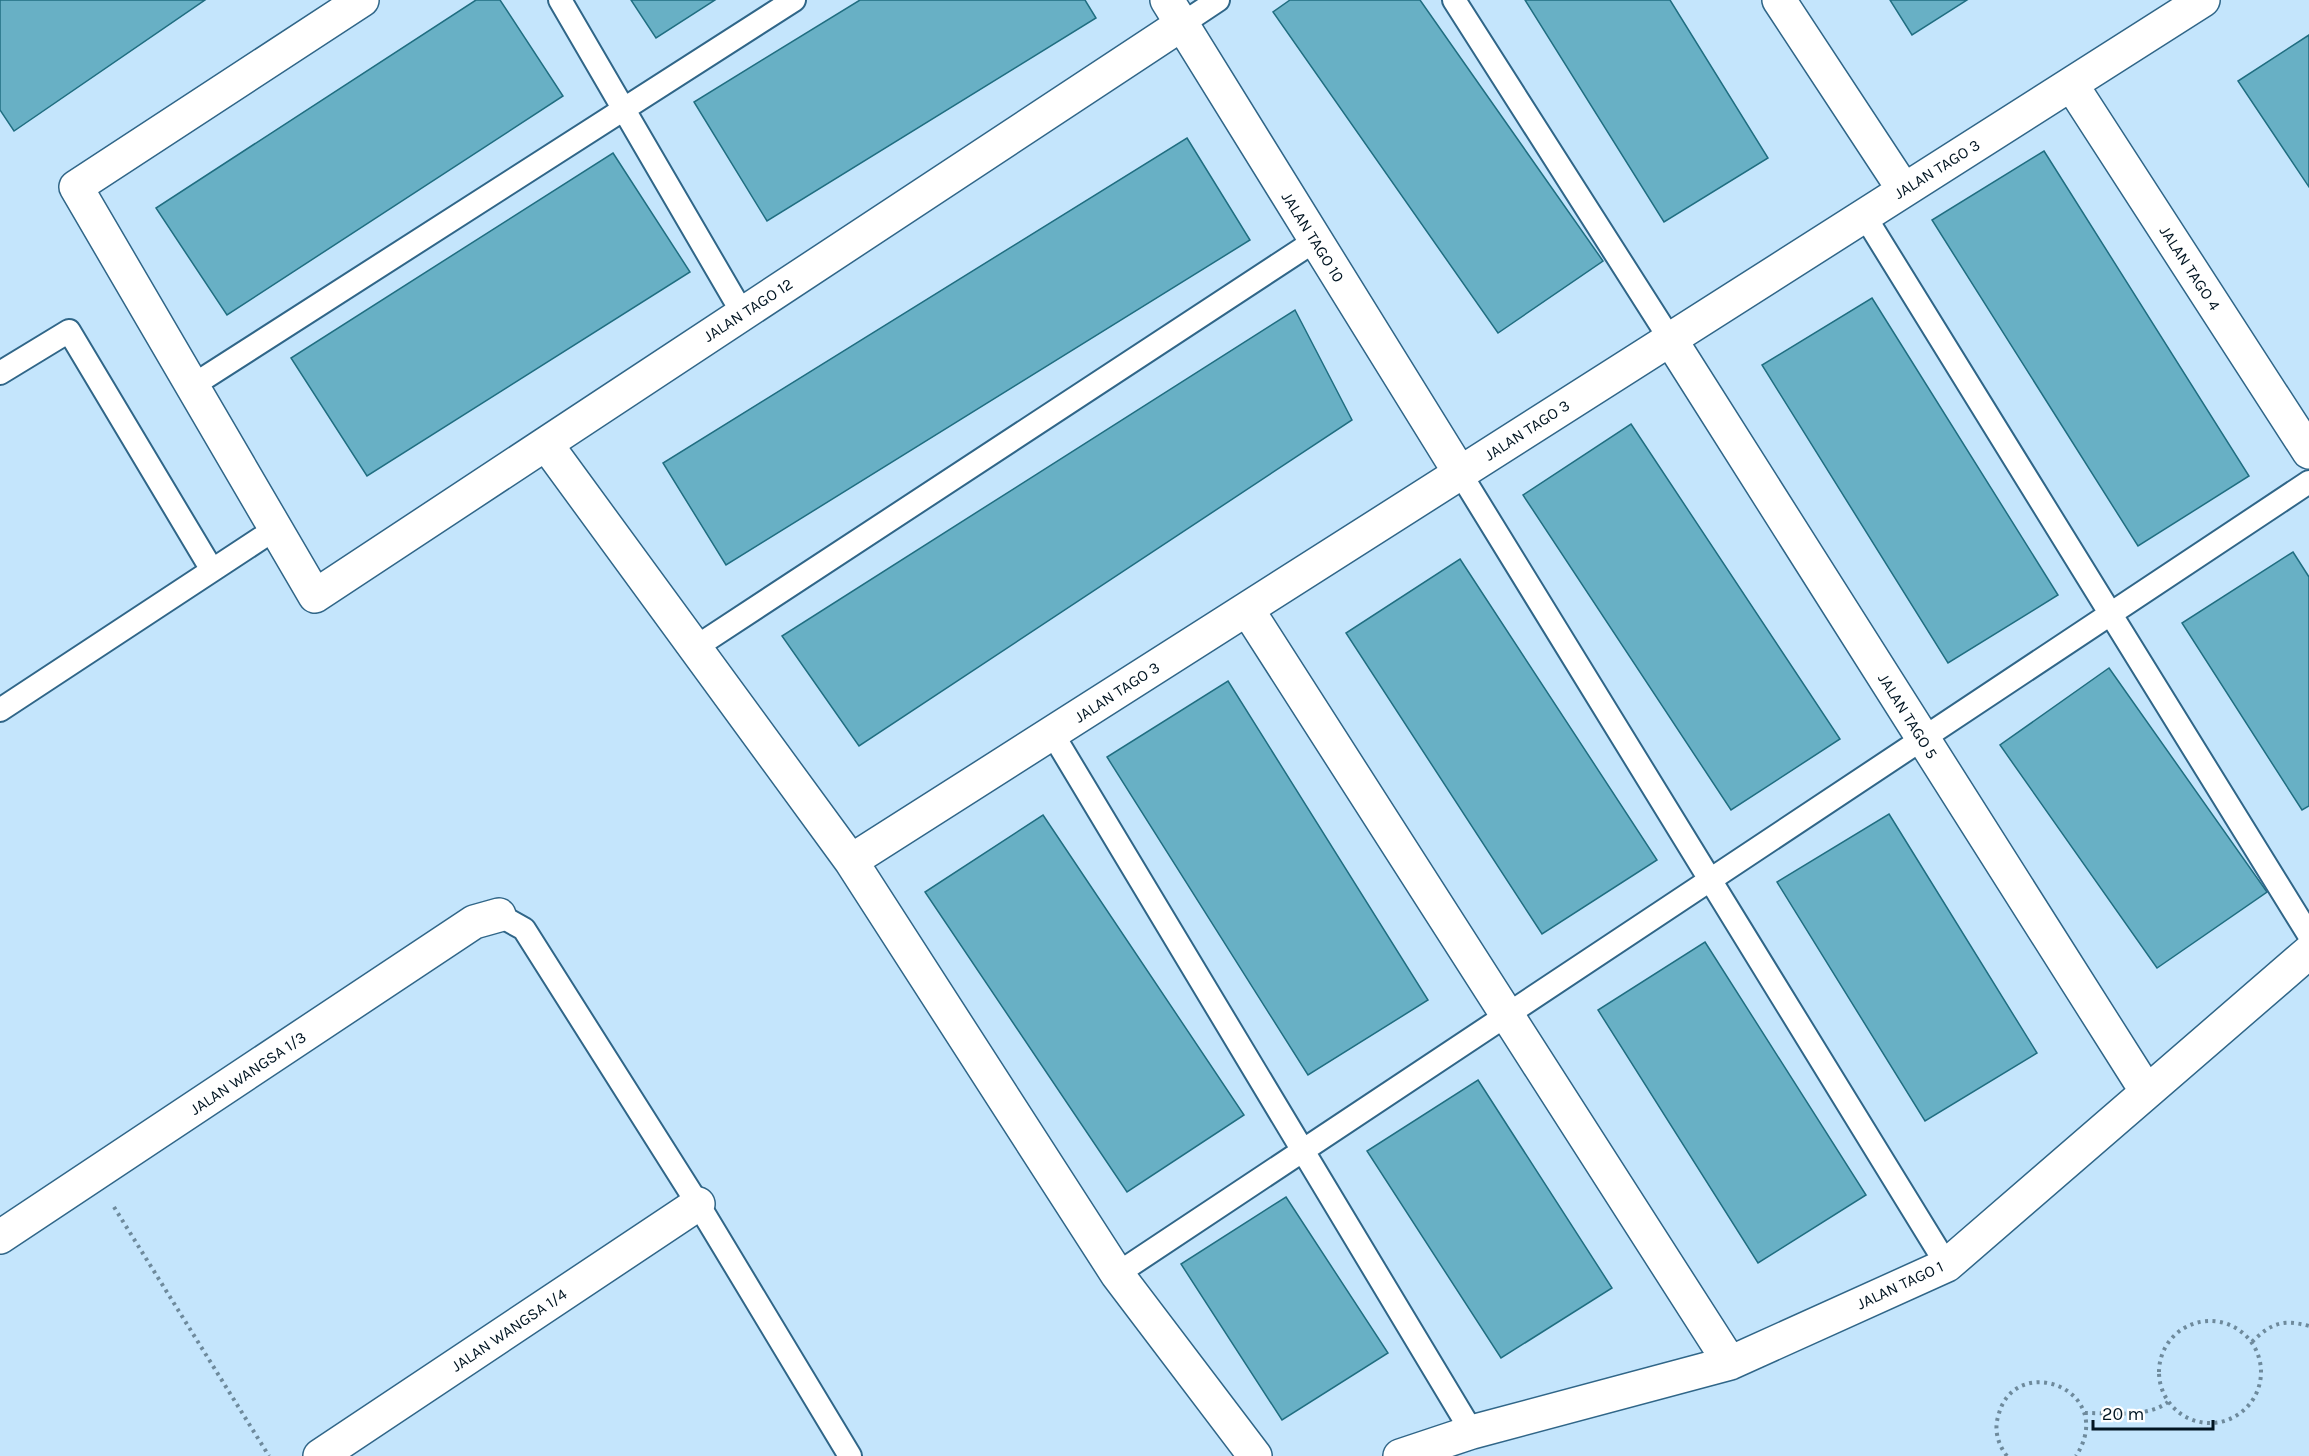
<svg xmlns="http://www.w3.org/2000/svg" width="2309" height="1456" font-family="Karla,sans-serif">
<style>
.building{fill:#68b0c5;stroke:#206e81;stroke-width:1.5}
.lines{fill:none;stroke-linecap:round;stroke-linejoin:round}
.service-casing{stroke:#306688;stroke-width:26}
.minor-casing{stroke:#306688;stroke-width:36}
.path{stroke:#6e8a9c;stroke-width:4;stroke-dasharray:3 4.5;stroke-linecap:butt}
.service{stroke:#fff;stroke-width:22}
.minor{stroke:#fff;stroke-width:33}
.labels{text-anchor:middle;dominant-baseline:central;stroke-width:6;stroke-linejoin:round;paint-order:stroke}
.street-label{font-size:16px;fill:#011522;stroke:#fff}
</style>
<rect width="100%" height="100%" fill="#c4e5fc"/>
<!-- building -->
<path class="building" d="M 0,0 L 205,0 L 14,131 L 0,110 Z
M 476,0 L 500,0 L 563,96 L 227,315 L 156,208 Z
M 631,0 L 715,0 L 656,38 Z
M 860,0 L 1085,0 L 1096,18 L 767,221 L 694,102 Z
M 1290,0 L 1420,0 L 1603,261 L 1498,333 L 1273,12 Z
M 1525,0 L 1670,0 L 1768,158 L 1664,222 Z
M 1890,0 L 1967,0 L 1912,35 Z
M 2309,35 L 2309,187 L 2238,81 Z
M 1187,138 L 1250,240 L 726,565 L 663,463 Z
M 2044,151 L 2249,476 L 2138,546 L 1932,220 Z
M 613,153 L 690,272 L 367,476 L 291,358 Z
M 1872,298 L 2058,595 L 1948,663 L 1762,365 Z
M 1295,310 L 1352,420 L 859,746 L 782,636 Z
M 1631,424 L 1840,739 L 1731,810 L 1523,495 Z
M 2293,552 L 2309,577 L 2309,806 L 2302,810 L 2182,623 Z
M 1460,559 L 1657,860 L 1542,934 L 1346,633 Z
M 2109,668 L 2267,892 L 2157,968 L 2000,745 Z
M 1228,681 L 1428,1000 L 1308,1075 L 1107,757 Z
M 1889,814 L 2037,1053 L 1925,1121 L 1777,882 Z
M 1043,815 L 1244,1115 L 1127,1192 L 925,892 Z
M 1705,942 L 1866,1195 L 1758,1263 L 1598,1010 Z
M 1478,1080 L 1612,1288 L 1501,1358 L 1367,1151 Z
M 1286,1197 L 1388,1353 L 1282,1420 L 1181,1264 Z"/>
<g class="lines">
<defs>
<path id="service" d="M 560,0 L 743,314
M 1454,0 L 1670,339
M 1182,24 L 1218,0
M 1864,215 L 2309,935
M 0,373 L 69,331 L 212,570
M 192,386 L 794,0
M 1460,473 L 1947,1265
M 696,647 L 1316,240
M 0,710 L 275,529
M 1052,733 L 1472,1432
M 499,915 L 524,929 L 698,1204 L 850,1456
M 1117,1274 L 2309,482"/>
<path id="minor" d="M 362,0 L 76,187 L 315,596 L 1182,24
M 1167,0 L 1460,473
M 1779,0 L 1904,190
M 2071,84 L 2309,452
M 1670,339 L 2147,1092
M 546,444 L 851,861 L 1117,1274 L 1255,1456
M 1247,609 L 1730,1363
M 851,861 L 2203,0
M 0,1237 L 474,922 L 499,915
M 320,1456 L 698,1204
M 1400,1456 L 1472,1432 L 1730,1363 L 1947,1265 L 2309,952"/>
</defs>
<!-- service casing -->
<use href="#service" class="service-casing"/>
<!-- minor casing -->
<use href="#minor" class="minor-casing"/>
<!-- path -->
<path class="path" d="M 114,1207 L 269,1456
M2159 1372a51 51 0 1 1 102 0a51 51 0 1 1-102 0Z
M 2252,1342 C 2271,1323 2283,1319 2309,1326
M 2085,1413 C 2111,1413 2147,1418 2168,1402
M 2007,1456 C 1998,1445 1994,1430 1998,1417 C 2013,1350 2119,1389 2076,1456"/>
<!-- service -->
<use href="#service" class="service"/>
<!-- minor -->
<use href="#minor" class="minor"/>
</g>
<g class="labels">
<!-- street labels -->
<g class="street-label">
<text transform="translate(1937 169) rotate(-32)">JALAN TAGO 3</text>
<text transform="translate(1313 237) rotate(58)">JALAN TAGO 10</text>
<text transform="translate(2190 268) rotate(57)">JALAN TAGO 4</text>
<text transform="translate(748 310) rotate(-33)">JALAN TAGO 12</text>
<text transform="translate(1527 430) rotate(-33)">JALAN TAGO 3</text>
<text transform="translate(1117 692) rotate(-33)">JALAN TAGO 3</text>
<text transform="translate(1908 716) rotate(58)">JALAN TAGO 5</text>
<text transform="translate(248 1073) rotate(-34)">JALAN WANGSA 1/3</text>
<text transform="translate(1900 1285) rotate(-25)">JALAN TAGO 1</text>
<text transform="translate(509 1330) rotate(-34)">JALAN WANGSA 1/4</text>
</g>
</g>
<!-- scale -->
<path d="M2093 1420v9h120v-9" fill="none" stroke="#011522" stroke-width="3"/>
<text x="2102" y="1420" font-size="18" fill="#011522" stroke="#ffffff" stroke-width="4.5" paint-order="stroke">20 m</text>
</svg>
